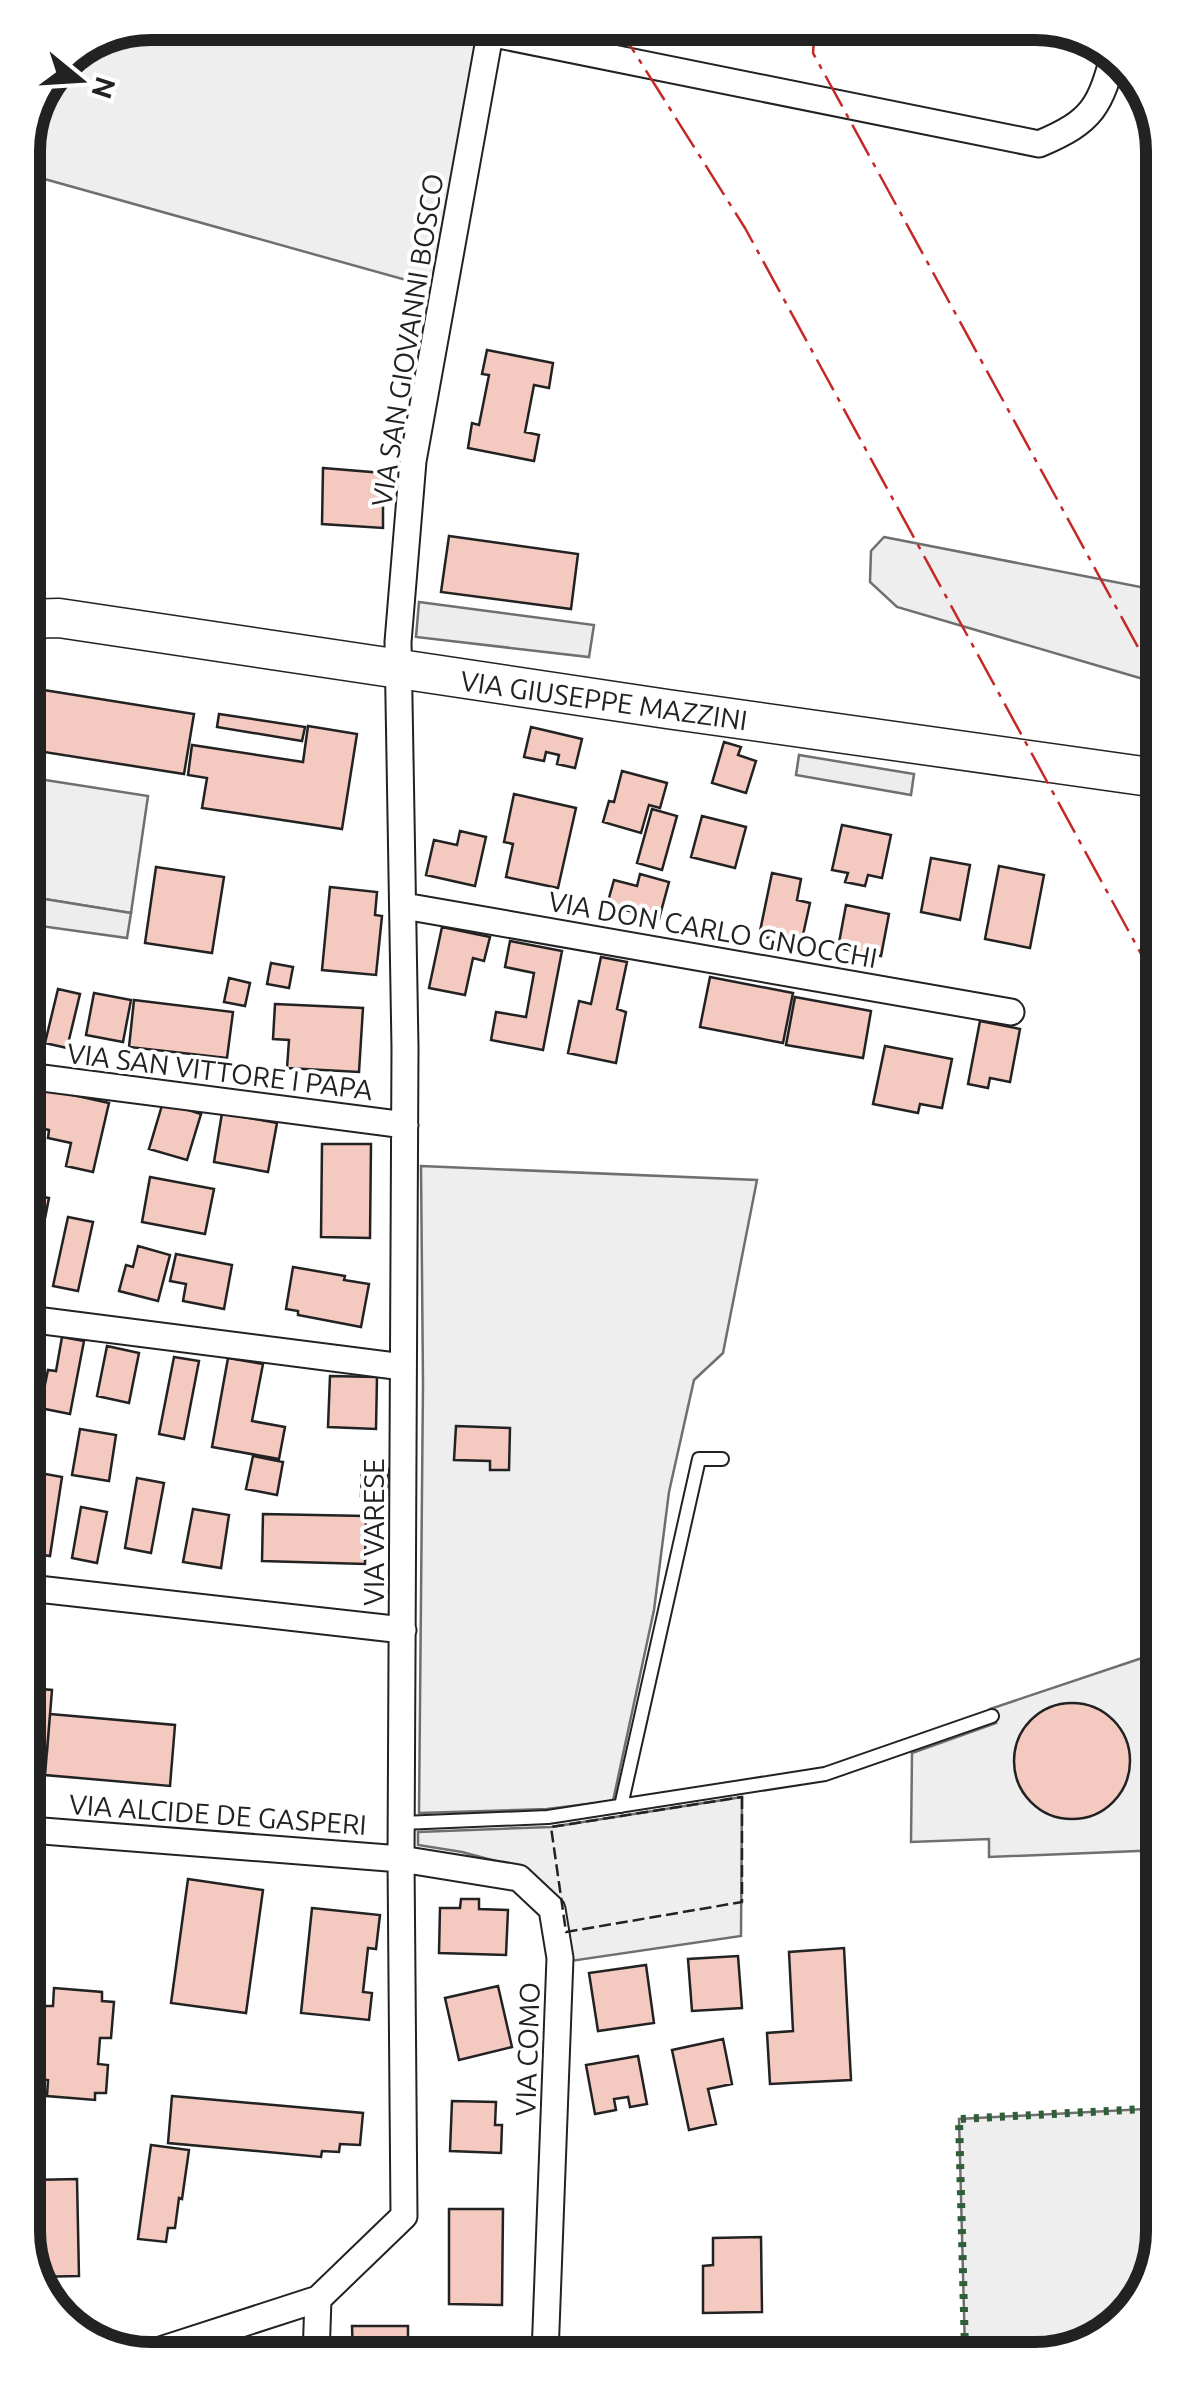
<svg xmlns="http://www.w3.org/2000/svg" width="1186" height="2382" font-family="Ubuntu,sans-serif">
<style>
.green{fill:#eee;stroke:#6f6f6f;stroke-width:2.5}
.parking{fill:#ededed;stroke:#6f6f6f;stroke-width:2.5}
.building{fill:#f3c9c0;stroke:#222;stroke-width:2.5}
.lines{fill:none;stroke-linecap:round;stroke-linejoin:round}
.lane-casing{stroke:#222;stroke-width:16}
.street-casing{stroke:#222;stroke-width:29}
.secondary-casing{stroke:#222;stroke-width:41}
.lane{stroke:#fff;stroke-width:12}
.street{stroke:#fff;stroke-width:25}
.secondary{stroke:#fff;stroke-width:38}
.hedge{stroke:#2f5e38;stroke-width:8;stroke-dasharray:5 8;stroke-linecap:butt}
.fence{stroke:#222;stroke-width:2.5;stroke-dasharray:12 5;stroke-linecap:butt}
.power{stroke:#c62828;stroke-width:2.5;stroke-dasharray:35 8 5 8;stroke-linecap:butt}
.labels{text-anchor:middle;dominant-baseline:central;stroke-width:8;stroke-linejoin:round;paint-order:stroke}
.street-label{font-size:28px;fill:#222;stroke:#fff}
.rim{fill:none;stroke:#222;stroke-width:12}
</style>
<rect width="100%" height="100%" fill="#fff"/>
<!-- green -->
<path class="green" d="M 151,23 L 480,23 L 431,287 L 23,173 L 23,143 L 60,60 Z
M 884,537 L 1156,590 L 1157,683 L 897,607 L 870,582 L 871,551 Z
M 26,777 L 148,796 L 131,913 L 26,896 Z
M 421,1166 L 757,1180 L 723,1353 L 694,1380 L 669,1492 L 654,1610 L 613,1801 L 547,1809 L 419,1813 L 423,1383 Z
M 1161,1568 L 1162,1850 L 989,1857 L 989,1839 L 911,1842 L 912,1753 L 996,1723 L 990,1709 L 1151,1655 Z
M 742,1797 L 741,1936 L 564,1962 L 518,1867 L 462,1852 L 418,1845 L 418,1832 L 551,1827 Z
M 1163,2108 L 1163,2232 L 1142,2303 L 1084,2350 L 965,2351 L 959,2119 Z"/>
<!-- parking -->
<path class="parking" d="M 419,602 L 594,625 L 589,657 L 416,637 Z
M 799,755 L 914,774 L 911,795 L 796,775 Z
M 26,896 L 131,913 L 127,938 L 26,924 Z"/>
<!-- building -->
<path class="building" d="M 487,350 L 553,363 L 549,388 L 534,385 L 525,432 L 539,435 L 534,461 L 468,448 L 472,423 L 479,425 L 489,375 L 482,374 Z
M 323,468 L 383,473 L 383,528 L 322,524 Z
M 449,536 L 578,554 L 571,609 L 441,592 Z
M 25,687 L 194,714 L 184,774 L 25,749 Z
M 219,714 L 305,727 L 302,741 L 217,727 Z
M 308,726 L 357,734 L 342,829 L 202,808 L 207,778 L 188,775 L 192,745 L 303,762 Z
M 531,727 L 582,739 L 575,768 L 557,764 L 559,755 L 546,752 L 544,761 L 524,757 Z
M 724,742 L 741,747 L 738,755 L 756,761 L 746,793 L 712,783 Z
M 622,771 L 667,783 L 660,808 L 649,805 L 641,833 L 603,822 L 609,801 L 614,802 Z
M 514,794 L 576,808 L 558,888 L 506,877 L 513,844 L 504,842 Z
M 652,809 L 677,816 L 662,870 L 637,863 Z
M 702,816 L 746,827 L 735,868 L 691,857 Z
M 842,825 L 891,835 L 882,878 L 868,875 L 865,886 L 845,882 L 848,873 L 832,870 Z
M 460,831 L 486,837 L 475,886 L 426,875 L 434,840 L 457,845 Z
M 931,858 L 970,865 L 960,920 L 921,912 Z
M 999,866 L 1044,875 L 1030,948 L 985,939 Z
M 156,867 L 224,877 L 212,953 L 145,943 Z
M 772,873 L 801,879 L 797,900 L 810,903 L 801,944 L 759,936 Z
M 640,874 L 669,882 L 659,919 L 607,905 L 614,880 L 637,886 Z
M 330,887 L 377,892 L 375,915 L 382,916 L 376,975 L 322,970 Z
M 846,905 L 889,914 L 881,956 L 838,948 Z
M 442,927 L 490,937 L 484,961 L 473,958 L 465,995 L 429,988 Z
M 510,941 L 562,951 L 543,1050 L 491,1040 L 496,1012 L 526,1017 L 534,973 L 505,967 Z
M 601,957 L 627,962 L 617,1009 L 626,1012 L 616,1063 L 568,1053 L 579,1001 L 591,1004 Z
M 271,963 L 293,967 L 289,988 L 267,984 Z
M 710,977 L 793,993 L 783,1043 L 700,1027 Z
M 229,978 L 250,983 L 245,1006 L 224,1002 Z
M 58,989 L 80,994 L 67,1048 L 45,1043 Z
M 94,993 L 131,1000 L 123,1042 L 86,1035 Z
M 795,997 L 871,1011 L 863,1058 L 786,1045 Z
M 134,1000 L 233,1012 L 227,1058 L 129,1047 Z
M 275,1004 L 363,1008 L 359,1072 L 287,1068 L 289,1040 L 273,1039 Z
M 980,1021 L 1020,1029 L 1010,1082 L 990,1078 L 988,1088 L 968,1084 Z
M 885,1046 L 952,1059 L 942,1108 L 920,1104 L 918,1113 L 873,1104 Z
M 32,1086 L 109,1103 L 93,1172 L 66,1166 L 71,1143 L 48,1138 L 49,1130 L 27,1125 L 27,1108 Z
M 163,1102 L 201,1114 L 187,1160 L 149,1149 Z
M 222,1113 L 277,1123 L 268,1172 L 214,1162 Z
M 322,1144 L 371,1144 L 370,1238 L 321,1237 Z
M 150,1177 L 214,1189 L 205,1234 L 142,1222 Z
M 27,1194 L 49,1198 L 35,1269 L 28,1267 Z
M 68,1217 L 93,1222 L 78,1291 L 53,1286 Z
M 138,1246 L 170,1255 L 158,1301 L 119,1291 L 126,1265 L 133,1267 Z
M 176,1254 L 232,1265 L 224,1309 L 183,1301 L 186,1284 L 170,1281 Z
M 293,1267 L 345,1276 L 344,1280 L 369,1284 L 361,1327 L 298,1315 L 298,1311 L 286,1309 Z
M 62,1337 L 84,1341 L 70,1414 L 40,1408 L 48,1370 L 56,1371 Z
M 107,1346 L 139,1353 L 129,1403 L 97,1396 Z
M 174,1357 L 199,1361 L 184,1439 L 159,1434 Z
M 228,1358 L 263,1364 L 252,1421 L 285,1427 L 279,1459 L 212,1447 Z
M 330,1376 L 377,1377 L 376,1429 L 328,1427 Z
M 456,1426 L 510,1428 L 509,1470 L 490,1470 L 490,1461 L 454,1460 Z
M 80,1429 L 116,1435 L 109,1481 L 72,1475 Z
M 253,1456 L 283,1462 L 277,1495 L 246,1489 Z
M 362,1469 L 388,1469 L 387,1496 L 361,1496 Z
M 29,1471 L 62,1477 L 50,1556 L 29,1553 Z
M 137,1478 L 164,1483 L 151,1553 L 125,1548 Z
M 81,1507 L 107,1512 L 97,1563 L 72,1558 Z
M 193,1509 L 229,1515 L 221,1568 L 183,1562 Z
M 263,1514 L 366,1516 L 365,1564 L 262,1561 Z
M 29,1688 L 52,1690 L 47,1752 L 30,1751 Z
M1014 1761a58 58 0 1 1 116 0a58 58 0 1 1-116 0Z
M 50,1714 L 175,1725 L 170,1786 L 45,1775 Z
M 188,1879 L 263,1890 L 246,2013 L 171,2003 Z
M 461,1899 L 479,1899 L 479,1909 L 508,1910 L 506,1955 L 439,1953 L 440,1908 L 460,1908 Z
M 312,1908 L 380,1915 L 376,1949 L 368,1948 L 363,1992 L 372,1993 L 369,2020 L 301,2013 Z
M 844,1948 L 851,2080 L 770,2084 L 767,2033 L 793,2031 L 789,1952 Z
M 738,1956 L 742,2008 L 692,2011 L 688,1959 Z
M 646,1965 L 654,2023 L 598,2031 L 589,1973 Z
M 498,1986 L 512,2047 L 459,2060 L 445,1998 Z
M 54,1988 L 102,1992 L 102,2001 L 114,2002 L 111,2038 L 100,2038 L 98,2064 L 108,2065 L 106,2093 L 95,2093 L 95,2100 L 47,2096 L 48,2080 L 39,2079 L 45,2006 L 53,2006 Z
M 723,2039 L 732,2084 L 708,2089 L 716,2124 L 689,2130 L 672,2050 Z
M 638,2056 L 647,2104 L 630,2107 L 628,2097 L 614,2099 L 616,2110 L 595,2114 L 586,2065 Z
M 172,2096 L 363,2113 L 360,2145 L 340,2144 L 339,2152 L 322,2151 L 321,2157 L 168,2143 Z
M 452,2101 L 496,2102 L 495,2125 L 502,2125 L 501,2153 L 450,2151 Z
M 151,2145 L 189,2150 L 182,2199 L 179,2198 L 175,2228 L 168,2228 L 166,2242 L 138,2239 Z
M 77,2179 L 79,2276 L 32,2277 L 32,2180 Z
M 449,2209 L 503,2209 L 502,2305 L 449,2304 Z
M 761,2237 L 762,2312 L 703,2313 L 703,2266 L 713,2265 L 713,2238 Z
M 352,2326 L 408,2326 L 408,2357 L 353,2357 Z
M 427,2340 L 468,2340 L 468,2356 L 427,2356 Z
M 217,2352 L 267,2352 L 267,2358 L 217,2358 Z"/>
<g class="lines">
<defs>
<path id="lane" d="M 621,1806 L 699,1459 L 722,1459
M 402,1823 L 548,1817 L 825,1774 L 992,1716"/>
<path id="street" d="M 489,33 L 1039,144 C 1094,121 1100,106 1115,51
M 404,906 L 1011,1012
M 27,1076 L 405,1125
M 28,1319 L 403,1367
M 29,1588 L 403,1630
M 30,1830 L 401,1859 L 519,1878 L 552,1909 L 560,1958 L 545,2355
M 134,2356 L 148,2354 L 318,2299
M 316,2357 L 318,2299 L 404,2216 L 401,1859 L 405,1048 L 398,642 L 413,461 L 492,23"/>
<path id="secondary" d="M 25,619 L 59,618 L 667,709 L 1157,778"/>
</defs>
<!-- lane casing -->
<use href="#lane" class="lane-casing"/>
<!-- street casing -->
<use href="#street" class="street-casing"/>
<!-- secondary casing -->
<use href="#secondary" class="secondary-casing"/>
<!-- lane -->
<use href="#lane" class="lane"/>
<!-- street -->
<use href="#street" class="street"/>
<!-- secondary -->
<use href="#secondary" class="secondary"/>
<!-- hedge -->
<path class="hedge" d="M 965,2351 L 959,2119 L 1163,2108"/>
<!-- fence -->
<path class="fence" d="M 742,1797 L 742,1902 L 566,1932 L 551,1827 Z"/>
<!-- power -->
<path class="power" d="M 616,23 L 745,228 L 1158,985
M 815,23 L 813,53 L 1157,682"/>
</g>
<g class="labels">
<!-- street labels -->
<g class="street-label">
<text transform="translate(407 340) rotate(-81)">VIA SAN GIOVANNI BOSCO</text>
<text transform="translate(604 700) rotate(8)">VIA GIUSEPPE MAZZINI</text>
<text transform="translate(713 929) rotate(10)">VIA DON CARLO GNOCCHI</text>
<text transform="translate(220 1071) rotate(7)">VIA SAN VITTORE I PAPA</text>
<text transform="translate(373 1532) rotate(-90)">VIA VARESE</text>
<text transform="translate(218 1814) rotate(4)">VIA ALCIDE DE GASPERI</text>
<text transform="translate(527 2049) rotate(-88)">VIA COMO</text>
</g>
</g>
<!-- crop -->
<path d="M0 0H1186V2382H0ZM151 40H1035A111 111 0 0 1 1146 151V2231A111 111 0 0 1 1035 2342H151A111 111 0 0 1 40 2231V151A111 111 0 0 1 151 40Z" fill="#fff" fill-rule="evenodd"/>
<path class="rim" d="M151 40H1035A111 111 0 0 1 1146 151V2231A111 111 0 0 1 1035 2342H151A111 111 0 0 1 40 2231V151A111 111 0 0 1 151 40Z"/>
<!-- north arrow -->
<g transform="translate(80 80) rotate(108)" stroke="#ffffff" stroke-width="8" paint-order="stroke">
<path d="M0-8L18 38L0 25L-18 38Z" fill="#222222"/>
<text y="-15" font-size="28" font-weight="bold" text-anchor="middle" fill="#222222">N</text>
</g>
</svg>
